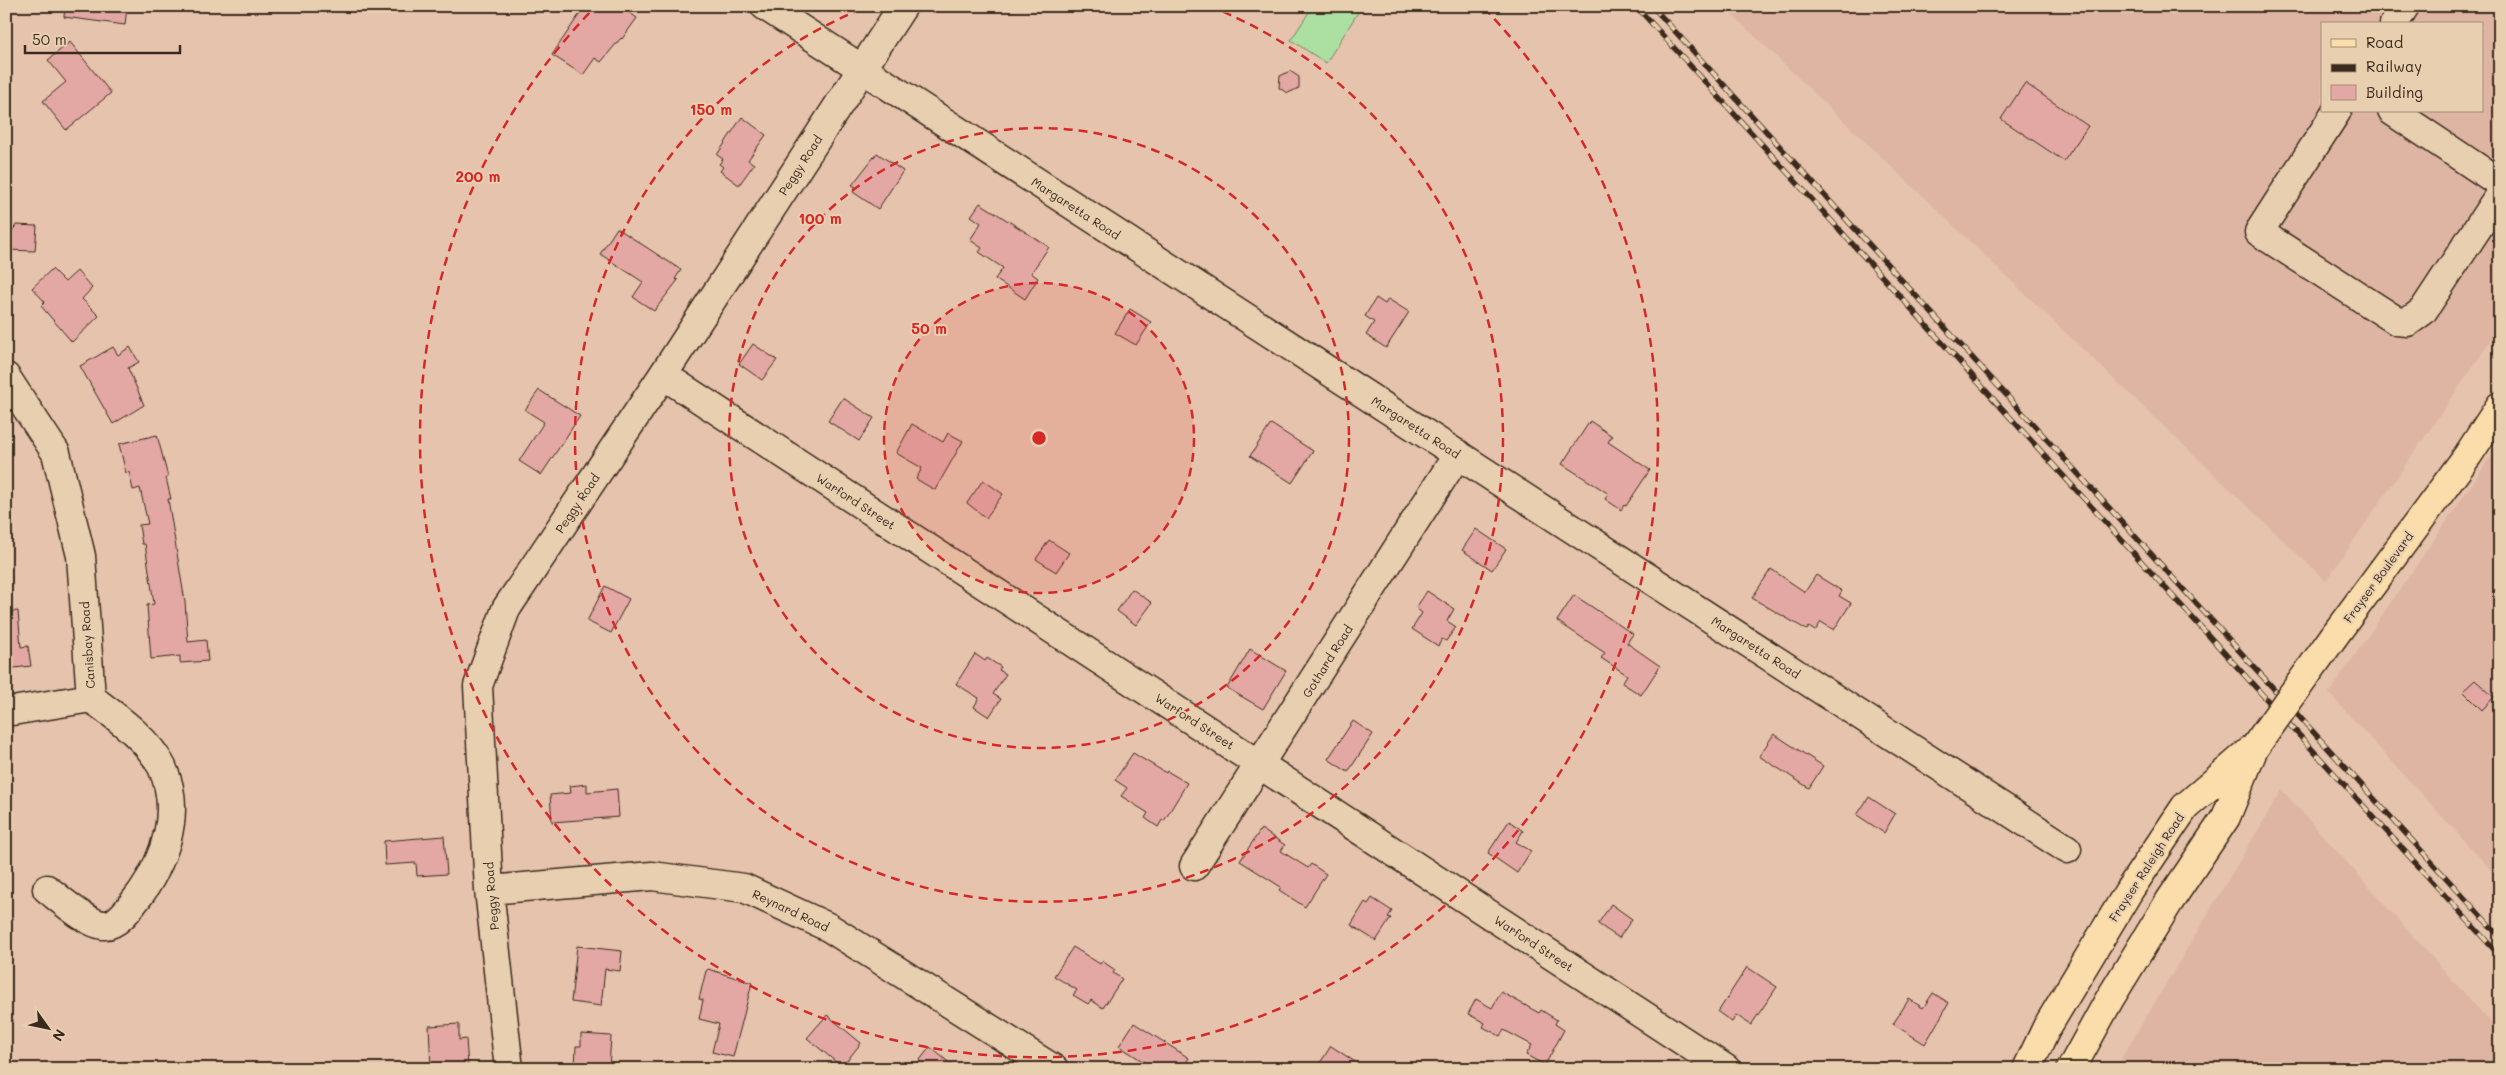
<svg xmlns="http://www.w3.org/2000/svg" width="2506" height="1075" font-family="Mali,sans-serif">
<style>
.built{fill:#deb5a3;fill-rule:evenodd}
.green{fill:#ace0a2;stroke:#748560}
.building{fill:#e3a8a3;stroke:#3b2a1e}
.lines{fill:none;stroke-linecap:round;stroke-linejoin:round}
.minor-casing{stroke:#3b2a1e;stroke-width:31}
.major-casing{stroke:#3b2a1e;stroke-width:31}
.minor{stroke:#e8cfb0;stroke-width:28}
.major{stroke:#fbddab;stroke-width:28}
.rail-casing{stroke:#3b2a1e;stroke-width:5.5}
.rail{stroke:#e8cfb0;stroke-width:4;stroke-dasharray:11;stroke-linecap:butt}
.major-bridge-casing{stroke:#3b2a1e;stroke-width:31;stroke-linecap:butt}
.major-bridge{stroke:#fbddab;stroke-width:28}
.ring{fill:none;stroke:#d62828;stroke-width:2.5;stroke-dasharray:9 6}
.labels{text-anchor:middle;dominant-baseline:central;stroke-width:4;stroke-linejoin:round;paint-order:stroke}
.street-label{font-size:12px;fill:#3b2a1e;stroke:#e8cfb0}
.centre{fill:#d62828;stroke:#e8cfb0;stroke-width:2.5}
.ring-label{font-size:15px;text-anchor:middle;font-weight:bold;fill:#d62828;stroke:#e8cfb0;stroke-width:4;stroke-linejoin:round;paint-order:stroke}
</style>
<rect width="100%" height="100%" fill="#e6c3ac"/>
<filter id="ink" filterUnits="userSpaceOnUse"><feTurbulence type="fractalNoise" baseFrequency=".02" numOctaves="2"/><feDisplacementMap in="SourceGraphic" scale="10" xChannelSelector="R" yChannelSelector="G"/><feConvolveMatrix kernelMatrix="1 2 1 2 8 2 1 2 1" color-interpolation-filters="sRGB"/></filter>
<g filter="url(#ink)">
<!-- built -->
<path class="built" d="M 1723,6 L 2500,6 L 2500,327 L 2326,581 ZM 2322,24 L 2482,24 L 2482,111 L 2322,111 Z
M 2500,443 L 2500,880 L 2329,693 Z
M 2282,790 L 2500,1033 L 2500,1069 L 2115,1069 Z"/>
<!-- green -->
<path class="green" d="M 1313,6 L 1362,6 L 1326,63 L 1291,40 Z"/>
<!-- building -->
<path class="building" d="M 65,6 L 127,6 L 125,25 L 64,17 Z
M 585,6 L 620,6 L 637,18 L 622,39 L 621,38 L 601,62 L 595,58 L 583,75 L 552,55 Z
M 70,42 L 111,93 L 66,130 L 43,101 L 66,82 L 48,60 Z
M 1290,71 L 1299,77 L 1299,88 L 1288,93 L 1279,88 L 1280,76 Z
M 2025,83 L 2088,126 L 2064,161 L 2001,119 Z
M 742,117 L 766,135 L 748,160 L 754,164 L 739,185 L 720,171 L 723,167 L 719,164 L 723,159 L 717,155 Z
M 877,153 L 903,171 L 878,209 L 853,192 L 856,187 L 852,185 Z
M 980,203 L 1049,247 L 1031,273 L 1038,278 L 1025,299 L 995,279 L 1003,268 L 979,252 L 982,248 L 970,240 L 981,223 L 971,216 Z
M 16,225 L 37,226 L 35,251 L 6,250 L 6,241 Z
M 617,228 L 681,270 L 675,279 L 678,280 L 654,311 L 633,297 L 643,282 L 600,254 Z
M 52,269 L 65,282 L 77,271 L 92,288 L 82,299 L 99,316 L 72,342 L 41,306 L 45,302 L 32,288 Z
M 1376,298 L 1385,304 L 1388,299 L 1409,312 L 1386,348 L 1366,335 L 1374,322 L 1365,316 Z
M 1130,309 L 1151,322 L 1136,345 L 1115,333 Z
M 753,344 L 777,360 L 762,380 L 739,364 Z
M 113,347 L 118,355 L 130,347 L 139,362 L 128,368 L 144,405 L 113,424 L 80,366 Z
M 539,390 L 580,416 L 541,475 L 519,461 L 544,422 L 525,410 Z
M 843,398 L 874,418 L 859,441 L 828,421 Z
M 1590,421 L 1612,436 L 1608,442 L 1650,470 L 1626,506 L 1624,505 L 1621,510 L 1605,499 L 1608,494 L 1606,492 L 1562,464 Z
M 912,424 L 943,442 L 948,433 L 963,441 L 935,490 L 916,479 L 922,468 L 896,453 Z
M 1271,424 L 1313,451 L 1292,483 L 1250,456 Z
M 157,435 L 168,477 L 166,478 L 171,499 L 168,499 L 185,602 L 188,642 L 206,640 L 208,661 L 180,663 L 180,656 L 151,659 L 147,605 L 154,604 L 145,544 L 142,544 L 139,525 L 148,524 L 140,488 L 133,490 L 129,472 L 126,473 L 119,444 Z
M 983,480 L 1003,494 L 986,518 L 967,503 Z
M 1476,529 L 1506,549 L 1492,570 L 1462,550 Z
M 1049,540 L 1069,553 L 1056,572 L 1036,559 Z
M 1771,569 L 1805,592 L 1816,575 L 1842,591 L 1839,596 L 1851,603 L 1834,630 L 1821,622 L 1815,631 L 1809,627 L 1807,630 L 1752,598 Z
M 605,586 L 629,599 L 611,633 L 587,621 Z
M 1132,589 L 1152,603 L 1136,625 L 1117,611 Z
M 1427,591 L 1454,609 L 1447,621 L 1456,627 L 1446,641 L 1442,639 L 1438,646 L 1412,629 L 1422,613 L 1416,608 Z
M 1574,595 L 1633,634 L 1627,643 L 1660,666 L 1641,695 L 1622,683 L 1627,675 L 1601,658 L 1605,653 L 1557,621 Z
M 18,611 L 21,647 L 28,646 L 31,666 L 6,669 L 6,612 Z
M 1250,649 L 1286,671 L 1263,709 L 1227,688 Z
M 975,654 L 985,661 L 987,658 L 1001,667 L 999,670 L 1006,674 L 993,694 L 1001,699 L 989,717 L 974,707 L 979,698 L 956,684 Z
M 2475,680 L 2494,697 L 2482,710 L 2463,691 Z
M 1353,721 L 1373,734 L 1348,772 L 1328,759 Z
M 1774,734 L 1823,766 L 1809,788 L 1759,756 Z
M 1133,753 L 1166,773 L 1167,771 L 1187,783 L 1164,821 L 1162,820 L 1158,827 L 1145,818 L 1148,813 L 1121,796 L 1127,788 L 1115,780 Z
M 587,784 L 587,792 L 617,789 L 619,817 L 552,822 L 550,795 L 571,793 L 570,786 Z
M 1869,797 L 1895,814 L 1884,833 L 1857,815 Z
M 1509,821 L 1523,831 L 1516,842 L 1531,851 L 1517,873 L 1488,853 Z
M 1261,829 L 1285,845 L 1281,851 L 1308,868 L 1311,864 L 1326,874 L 1305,907 L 1279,890 L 1281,887 L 1240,861 Z
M 444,836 L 447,874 L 417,876 L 416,863 L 385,865 L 384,841 Z
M 1372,898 L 1392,911 L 1388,917 L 1391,918 L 1376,941 L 1351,925 L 1365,902 L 1368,904 Z
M 1611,904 L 1632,919 L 1619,938 L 1598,924 Z
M 577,946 L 622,951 L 620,971 L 605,969 L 601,1006 L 571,1002 Z
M 1073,947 L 1100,964 L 1102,961 L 1115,970 L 1113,973 L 1122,979 L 1103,1008 L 1091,1000 L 1088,1004 L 1073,995 L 1077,990 L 1054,976 Z
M 1747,967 L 1777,987 L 1751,1025 L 1736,1015 L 1732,1022 L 1718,1012 Z
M 708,969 L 752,983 L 733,1057 L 712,1052 L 719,1024 L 699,1019 L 703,1000 L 699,999 L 706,971 Z
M 1501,992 L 1539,1013 L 1541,1010 L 1557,1020 L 1555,1024 L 1564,1030 L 1545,1065 L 1526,1055 L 1532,1045 L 1504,1030 L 1500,1036 L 1483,1027 L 1485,1023 L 1468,1014 L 1476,999 L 1492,1008 Z
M 1933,993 L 1949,1003 L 1925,1044 L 1893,1024 L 1909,999 L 1923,1008 Z
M 827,1015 L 861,1043 L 842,1067 L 807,1038 Z
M 1134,1023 L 1189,1058 L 1182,1069 L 1155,1069 L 1119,1046 Z
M 459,1024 L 459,1040 L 466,1039 L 468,1067 L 431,1069 L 429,1026 Z
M 581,1034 L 611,1036 L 609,1069 L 575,1069 L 576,1046 L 581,1046 Z
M 1331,1046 L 1366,1069 L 1316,1069 Z
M 930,1047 L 957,1069 L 913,1069 Z"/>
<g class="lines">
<defs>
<path id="minor" d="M 765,6 L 2067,849
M 2394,24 L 2405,6
M 2337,111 L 2259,232 L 2397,321 L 2408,322 L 2423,311 L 2500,194
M 2392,111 L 2500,183
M 663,375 L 1726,1069
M 6,377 L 56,453 L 81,556 L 91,698 C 116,717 147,738 162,767 C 182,810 166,857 141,893 C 133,903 119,925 105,925 C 89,925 60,899 47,889
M 6,712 L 91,698
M 1194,866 L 1458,454
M 489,890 L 652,876 L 744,888 L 828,927 L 1054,1069
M 509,1069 L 489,890 L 478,686 L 506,609 L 663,375 L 903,6"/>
<path id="major" d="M 2334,636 L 2468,455 L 2500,406
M 2027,1069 L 2047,1027 L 2130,889 L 2185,807 L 2255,747
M 2071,1069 L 2109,1000 L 2169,902 L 2226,817 L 2252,753"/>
</defs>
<!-- minor casing -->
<use href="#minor" class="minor-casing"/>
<!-- major casing -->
<use href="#major" class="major-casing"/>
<!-- minor -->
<use href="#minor" class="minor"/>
<!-- major -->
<use href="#major" class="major"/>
<defs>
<path id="rail" d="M 1636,6 L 2500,956
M 1652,6 L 2500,937"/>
</defs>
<!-- rail casing -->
<use href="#rail" class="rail-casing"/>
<!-- rail -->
<use href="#rail" class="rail"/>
<defs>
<path id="major-bridge" d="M 2255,747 L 2334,636"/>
</defs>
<!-- major-bridge casing -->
<use href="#major-bridge" class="major-bridge-casing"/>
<!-- major-bridge -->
<use href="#major-bridge" class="major-bridge"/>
</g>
</g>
<!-- distance rings -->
<circle cx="1039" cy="438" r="155" fill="#d62828" fill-opacity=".12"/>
<g class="ring">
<circle cx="1039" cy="438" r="155"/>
<circle cx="1039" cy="438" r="310"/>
<path d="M1209 6A464 464 0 1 1 869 6"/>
<path d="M1484 8A619 619 0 1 1 594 8"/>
</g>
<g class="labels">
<!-- street labels -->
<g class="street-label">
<text transform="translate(800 165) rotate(-57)">Peggy Road</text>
<text transform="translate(1076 208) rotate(33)">Margaretta Road</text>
<text transform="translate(1416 427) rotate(33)">Margaretta Road</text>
<text transform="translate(856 501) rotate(33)">Warford Street</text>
<text transform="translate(577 503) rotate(-56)">Peggy Road</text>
<text transform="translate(2378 577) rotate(-54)">Frayser Boulevard</text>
<text transform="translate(87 645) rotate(-94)">Canisbay Road</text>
<text transform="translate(1756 647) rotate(33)">Margaretta Road</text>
<text transform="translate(1327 661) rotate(-58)">Gothard Road</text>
<text transform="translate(1195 721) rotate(33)">Warford Street</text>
<text transform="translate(2146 867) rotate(-57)">Frayser Raleigh Road</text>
<text transform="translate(491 896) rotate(-95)">Peggy Road</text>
<text transform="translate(791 910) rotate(25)">Reynard Road</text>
<text transform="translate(1534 943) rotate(33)">Warford Street</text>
</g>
</g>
<circle cx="1039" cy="438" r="8" class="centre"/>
<g class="ring-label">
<text x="711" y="115">150 m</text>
<text x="478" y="182">200 m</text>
<text x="820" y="224">100 m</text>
<text x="929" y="334">50 m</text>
</g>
<!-- margin -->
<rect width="2506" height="1075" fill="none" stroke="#e8cfb0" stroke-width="25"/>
<rect x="12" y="12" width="2481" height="1050" fill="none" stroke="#3b2a1e" stroke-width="2" filter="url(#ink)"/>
<!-- legend -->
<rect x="2321" y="22" width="162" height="90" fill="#e8cfb0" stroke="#a38d76"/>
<rect x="2331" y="39" width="25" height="8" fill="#fbddab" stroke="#a38d76"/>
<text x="2366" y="48" font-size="15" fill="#3b2a1e">Road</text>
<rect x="2331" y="64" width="25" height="8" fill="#3b2a1e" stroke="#a38d76"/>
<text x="2366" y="72" font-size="15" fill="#3b2a1e">Railway</text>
<rect x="2331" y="85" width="25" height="15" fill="#e3a8a3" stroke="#a38d76"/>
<text x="2366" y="98" font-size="15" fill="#3b2a1e">Building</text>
<!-- north arrow -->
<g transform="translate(48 1028) rotate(123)" stroke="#e8cfb0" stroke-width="4" paint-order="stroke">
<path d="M0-4L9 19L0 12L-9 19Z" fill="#3b2a1e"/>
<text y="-8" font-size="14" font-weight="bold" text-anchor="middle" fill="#3b2a1e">N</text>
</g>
<!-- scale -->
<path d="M25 45v8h155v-8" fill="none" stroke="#3b2a1e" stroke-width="2.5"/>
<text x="32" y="45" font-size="15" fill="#3b2a1e" stroke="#e8cfb0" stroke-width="4" paint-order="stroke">50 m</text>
</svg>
